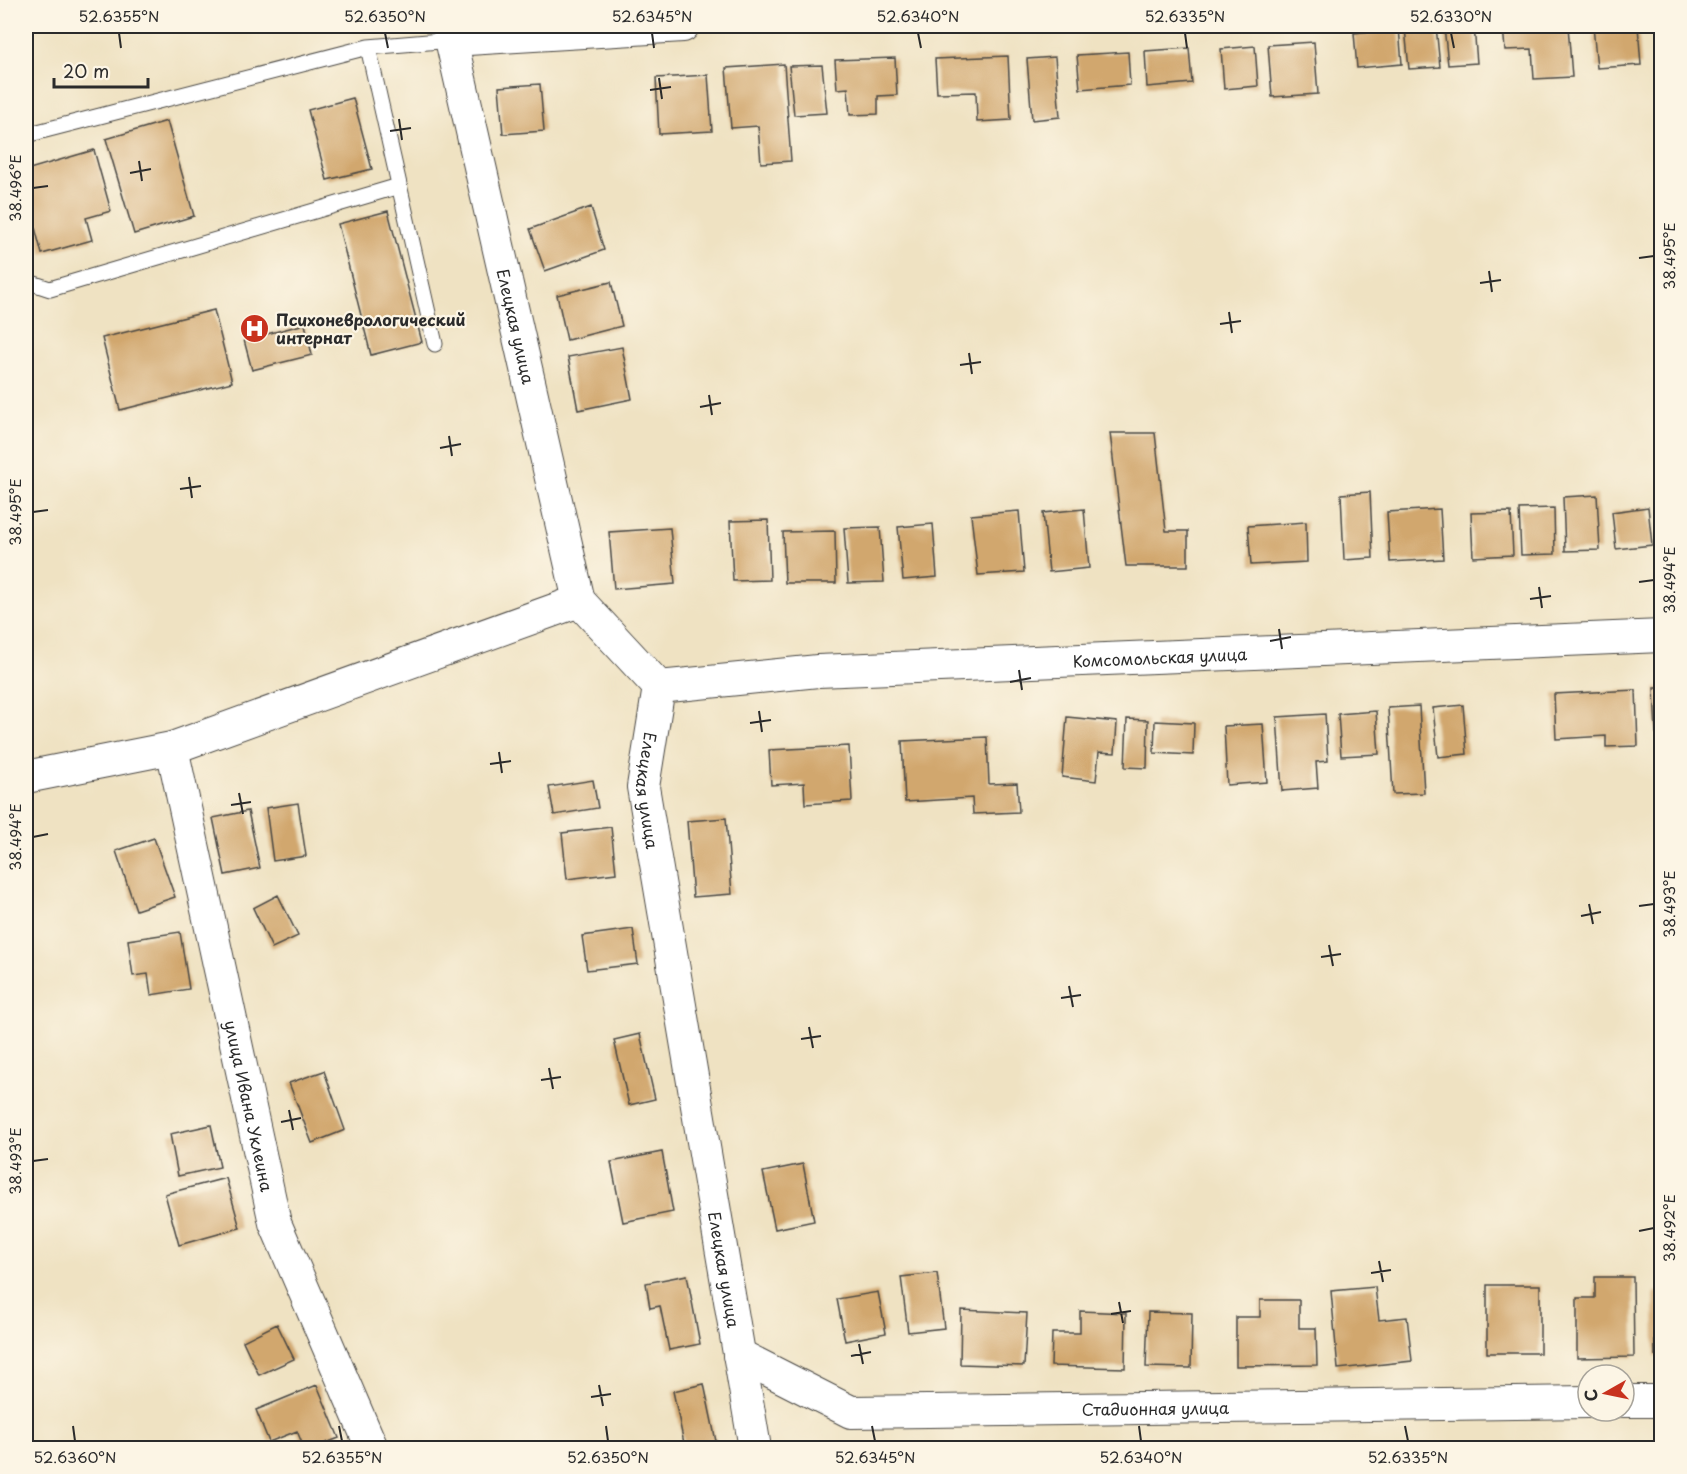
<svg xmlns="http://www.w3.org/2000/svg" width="1687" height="1474" font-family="'Playpen Sans',sans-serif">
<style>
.building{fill:#d1a76e}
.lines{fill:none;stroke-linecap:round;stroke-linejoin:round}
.service-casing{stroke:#484642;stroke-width:17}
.minor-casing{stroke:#484642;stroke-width:34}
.service{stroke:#fff;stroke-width:15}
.minor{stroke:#fff;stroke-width:32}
.ticks{fill:none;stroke:#2b2b2b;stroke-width:2}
.labels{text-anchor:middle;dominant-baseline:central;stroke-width:4.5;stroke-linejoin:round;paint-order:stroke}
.poi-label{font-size:16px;font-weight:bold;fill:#2b2b2b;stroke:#fcf5e5;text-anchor:start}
.street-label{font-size:16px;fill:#2b2b2b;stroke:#fcf5e5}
.neatline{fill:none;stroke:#2b2b2b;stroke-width:2}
.ticks-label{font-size:15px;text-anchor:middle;fill:#2b2b2b}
</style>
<rect width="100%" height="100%" fill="#fcf5e5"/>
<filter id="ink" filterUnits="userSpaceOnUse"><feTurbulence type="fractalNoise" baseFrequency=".0167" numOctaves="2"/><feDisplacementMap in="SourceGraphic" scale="12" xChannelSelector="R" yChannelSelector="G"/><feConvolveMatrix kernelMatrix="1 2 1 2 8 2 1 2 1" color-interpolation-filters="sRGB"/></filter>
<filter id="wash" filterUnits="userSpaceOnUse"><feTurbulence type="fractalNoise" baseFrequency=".008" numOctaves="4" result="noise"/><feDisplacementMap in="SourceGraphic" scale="24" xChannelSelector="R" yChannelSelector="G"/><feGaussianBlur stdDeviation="1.35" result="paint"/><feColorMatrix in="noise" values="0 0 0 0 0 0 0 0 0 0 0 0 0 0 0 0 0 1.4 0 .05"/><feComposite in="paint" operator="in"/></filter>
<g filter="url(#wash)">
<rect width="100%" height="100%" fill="#efe2c2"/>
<g id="blocks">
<!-- building -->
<path class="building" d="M 1436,26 L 1440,67 L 1409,69 L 1405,28 Z
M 1444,26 L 1474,26 L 1477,63 L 1448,65 Z
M 1503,26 L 1568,26 L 1572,77 L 1534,79 L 1532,49 L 1505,50 Z
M 1593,26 L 1638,26 L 1641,65 L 1597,68 Z
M 1399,28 L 1402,64 L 1357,68 L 1354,33 Z
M 1314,42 L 1318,94 L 1272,97 L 1268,45 Z
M 1255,46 L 1258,86 L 1224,89 L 1221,49 Z
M 1189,48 L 1192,83 L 1147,87 L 1145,51 Z
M 1128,52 L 1130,85 L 1080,89 L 1077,55 Z
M 1008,56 L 1011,120 L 977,122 L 976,92 L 937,93 L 935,59 Z
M 1055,57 L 1060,117 L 1032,120 L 1027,59 Z
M 895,58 L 897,95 L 878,96 L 878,114 L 850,115 L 848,88 L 837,89 L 835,60 Z
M 784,64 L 791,161 L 761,163 L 758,126 L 731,128 L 726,68 Z
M 822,65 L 827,113 L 794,115 L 789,66 Z
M 708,75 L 712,131 L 659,134 L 656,78 Z
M 540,84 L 544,131 L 503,134 L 499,87 Z
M 353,98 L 372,169 L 327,180 L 308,110 Z
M 167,121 L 194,216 L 134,234 L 106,139 Z
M 94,150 L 111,211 L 86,218 L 92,240 L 42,254 L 26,194 L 26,170 Z
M 591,207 L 604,250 L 545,271 L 530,229 Z
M 388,211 L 422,342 L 371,355 L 338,224 Z
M 611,282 L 622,326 L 567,340 L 557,295 Z
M 214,310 L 232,382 L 120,410 L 102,338 Z
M 305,324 L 312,355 L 252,370 L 244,340 Z
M 622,347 L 632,399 L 578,410 L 568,357 Z
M 1110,433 L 1155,433 L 1166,531 L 1188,531 L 1188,566 L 1126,566 Z
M 1370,492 L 1373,558 L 1344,560 L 1341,494 Z
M 1597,495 L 1600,550 L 1565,551 L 1563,497 Z
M 1648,507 L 1652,545 L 1616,549 L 1612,512 Z
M 1554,508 L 1555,554 L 1521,555 L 1519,509 Z
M 1084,509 L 1089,568 L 1049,572 L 1043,513 Z
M 1440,509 L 1443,559 L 1390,562 L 1387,512 Z
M 1019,511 L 1024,572 L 978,575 L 971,515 Z
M 1511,512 L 1513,555 L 1473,557 L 1471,513 Z
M 768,520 L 770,580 L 733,581 L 730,521 Z
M 1306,522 L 1307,562 L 1251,565 L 1248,526 Z
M 933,524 L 937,577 L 903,580 L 898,527 Z
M 880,527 L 884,582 L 848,583 L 844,528 Z
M 670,528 L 675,584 L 614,589 L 609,532 Z
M 835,531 L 836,583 L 785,583 L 783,532 Z
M 1654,688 L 1662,688 L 1662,733 L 1656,733 Z
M 1636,690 L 1638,746 L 1606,747 L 1606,736 L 1556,739 L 1554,694 Z
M 1463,705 L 1467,754 L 1438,757 L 1433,708 Z
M 1419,706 L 1424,793 L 1393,794 L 1388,708 Z
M 1376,711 L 1379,754 L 1341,756 L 1338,714 Z
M 1325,714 L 1328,761 L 1316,762 L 1318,788 L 1282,791 L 1277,717 Z
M 1067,717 L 1117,722 L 1115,753 L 1099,752 L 1096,781 L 1062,777 Z
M 1127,719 L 1148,720 L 1147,768 L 1125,767 Z
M 1155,721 L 1194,723 L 1193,755 L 1154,753 Z
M 1263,724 L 1267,782 L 1227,785 L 1224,726 Z
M 987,737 L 989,784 L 1017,783 L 1019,812 L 973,814 L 972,798 L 905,802 L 902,741 Z
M 849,746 L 852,801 L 805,804 L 804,783 L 771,785 L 769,750 Z
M 593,780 L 598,808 L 554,815 L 549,787 Z
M 298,803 L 306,856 L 273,861 L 266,808 Z
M 248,811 L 260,868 L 225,875 L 213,818 Z
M 726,818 L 732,894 L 693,897 L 687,821 Z
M 611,827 L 616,873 L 567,879 L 562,833 Z
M 154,838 L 175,897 L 136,910 L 116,851 Z
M 278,895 L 298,936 L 272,948 L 253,908 Z
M 633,929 L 638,964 L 587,970 L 582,936 Z
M 180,932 L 189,989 L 151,995 L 148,974 L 133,976 L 128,940 Z
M 640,1034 L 655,1099 L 629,1105 L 614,1040 Z
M 324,1071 L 345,1130 L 312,1143 L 289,1083 Z
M 211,1125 L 220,1167 L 178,1176 L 170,1134 Z
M 662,1152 L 673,1212 L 623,1222 L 611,1162 Z
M 803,1164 L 814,1221 L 775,1229 L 763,1172 Z
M 226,1178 L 240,1228 L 179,1245 L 165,1194 Z
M 937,1273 L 944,1328 L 908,1332 L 901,1277 Z
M 687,1275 L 700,1344 L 669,1350 L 660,1306 L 650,1308 L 646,1283 Z
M 1595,1277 L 1633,1277 L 1634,1357 L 1577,1358 L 1577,1298 L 1595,1298 Z
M 1487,1285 L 1540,1285 L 1540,1353 L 1487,1353 Z
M 1375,1287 L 1379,1320 L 1407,1317 L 1412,1361 L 1338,1369 L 1331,1291 Z
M 878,1292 L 886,1333 L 845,1341 L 837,1299 Z
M 1654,1292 L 1662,1292 L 1662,1356 L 1655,1356 Z
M 1260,1300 L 1299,1300 L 1299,1328 L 1316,1328 L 1317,1365 L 1236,1366 L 1236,1317 L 1260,1317 Z
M 961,1310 L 1027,1313 L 1024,1366 L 960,1364 Z
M 1080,1311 L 1126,1313 L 1125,1368 L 1051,1366 L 1052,1333 L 1080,1333 Z
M 1148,1312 L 1192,1313 L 1191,1368 L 1146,1367 Z
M 277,1324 L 294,1359 L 259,1375 L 243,1341 Z
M 704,1384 L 717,1446 L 685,1448 L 673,1391 Z
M 317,1385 L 339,1438 L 313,1448 L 304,1448 L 297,1431 L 269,1442 L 256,1410 Z
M 1623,1444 L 1623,1448 L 1580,1448 L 1580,1447 Z"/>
</g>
</g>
<g filter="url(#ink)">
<use href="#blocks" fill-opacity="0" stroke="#484642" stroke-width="1.5"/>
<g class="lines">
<defs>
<path id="service" d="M 368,47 L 435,344
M 26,135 L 368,47 L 452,40
M 26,281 L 50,289 L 399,186"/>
<g id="minor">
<path id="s1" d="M 448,26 L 579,601 L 659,687 L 643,787 L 755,1448"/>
<path d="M 452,40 L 683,26"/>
<path id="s2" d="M 659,687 L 818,671 L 1662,636"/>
<path id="s3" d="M 172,748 L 275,1223 L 372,1448"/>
<path d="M 26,777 L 172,748 L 579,601"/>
<path id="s4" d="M 739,1355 L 851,1412 L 1588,1402"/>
<path d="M 1624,1401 L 1662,1401"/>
</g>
</defs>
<!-- service casing -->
<use href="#service" class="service-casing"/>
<!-- minor casing -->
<use href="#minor" class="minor-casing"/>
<!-- service -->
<use href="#service" class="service"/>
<!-- minor -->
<use href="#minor" class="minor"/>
</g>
</g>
<!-- ticks -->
<path class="ticks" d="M 119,33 L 121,48M 385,33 L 388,48M 652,33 L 654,48M 918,33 L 921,48M 1185,33 L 1187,48M 1451,33 L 1454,48M 659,78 L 662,99M 650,90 L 671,87M 399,119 L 402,140M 390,131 L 411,128M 139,161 L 142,181M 130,173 L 151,169M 33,188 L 48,186M 1639,258 L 1654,256M 1489,271 L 1492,292M 1480,283 L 1501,280M 1229,312 L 1232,333M 1220,324 L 1241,321M 969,353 L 972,374M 960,365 L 981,362M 709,395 L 712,415M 700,407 L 721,403M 449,436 L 452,456M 440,448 L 461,444M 189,477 L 192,498M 180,489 L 201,486M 33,512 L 48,510M 1639,582 L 1654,580M 1539,587 L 1542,608M 1530,599 L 1551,596M 1279,629 L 1282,649M 1270,641 L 1291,637M 1019,670 L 1022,690M 1010,682 L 1031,678M 759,711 L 762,732M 750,723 L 771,720M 499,752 L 502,773M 490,764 L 511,761M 239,793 L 243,814M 231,805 L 251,802M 33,837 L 48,834M 1589,904 L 1593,924M 1639,906 L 1654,904M 1581,916 L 1601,912M 1329,945 L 1333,966M 1321,957 L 1341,954M 1069,986 L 1073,1007M 1061,998 L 1081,995M 809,1027 L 813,1048M 801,1039 L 821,1036M 549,1068 L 553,1089M 541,1080 L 561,1077M 289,1110 L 293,1130M 281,1122 L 301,1118M 33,1161 L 48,1159M 1639,1231 L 1654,1228M 1379,1261 L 1383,1282M 1371,1273 L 1391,1270M 1119,1302 L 1123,1323M 1111,1314 L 1131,1311M 859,1344 L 863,1364M 851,1356 L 871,1352M 599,1385 L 603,1406M 591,1397 L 611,1394M 73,1426 L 75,1441M 339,1426 L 342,1441M 606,1426 L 608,1441M 872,1426 L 875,1441M 1139,1426 L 1141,1441M 1405,1426 L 1408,1441"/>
<!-- icons -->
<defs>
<symbol id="hospital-disc" viewBox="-11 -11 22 22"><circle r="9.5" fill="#c8321e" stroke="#fcf5e5"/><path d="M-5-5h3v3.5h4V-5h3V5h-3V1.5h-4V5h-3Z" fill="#fff"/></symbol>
</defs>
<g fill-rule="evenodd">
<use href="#hospital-disc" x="238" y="312" width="33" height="33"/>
</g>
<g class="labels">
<!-- poi labels -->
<g class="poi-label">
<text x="276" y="319">Психоневрологический<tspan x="276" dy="18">интернат</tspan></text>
</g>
<!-- street labels -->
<g class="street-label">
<text stroke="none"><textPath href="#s1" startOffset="308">Елецкая улица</textPath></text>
<text stroke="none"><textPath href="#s2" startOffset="502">Комсомольская улица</textPath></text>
<text stroke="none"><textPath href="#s1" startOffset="812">Елецкая улица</textPath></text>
<text stroke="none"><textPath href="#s3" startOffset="366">улица Ивана Уклеина</textPath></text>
<text stroke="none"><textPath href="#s1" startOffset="1298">Елецкая улица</textPath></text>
<text stroke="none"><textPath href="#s4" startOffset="430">Стадионная улица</textPath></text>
</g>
</g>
<!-- margin -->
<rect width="1687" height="1474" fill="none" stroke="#fcf5e5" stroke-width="66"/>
<!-- north arrow -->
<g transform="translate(1606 1393) rotate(261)"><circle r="28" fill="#fcf5e5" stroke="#a8a49b" stroke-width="1.5"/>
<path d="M0-4.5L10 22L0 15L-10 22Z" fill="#c8321e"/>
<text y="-9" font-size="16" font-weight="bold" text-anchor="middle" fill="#2b2b2b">С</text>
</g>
<!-- scale -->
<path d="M54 78v9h94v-9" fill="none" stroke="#2b2b2b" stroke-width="3"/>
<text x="63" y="78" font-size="18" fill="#2b2b2b" stroke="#fcf5e5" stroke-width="4.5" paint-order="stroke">20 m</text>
<rect x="33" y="33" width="1621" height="1408" class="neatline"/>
<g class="ticks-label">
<text x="119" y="22">52.6355°N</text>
<text x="385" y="22">52.6350°N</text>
<text x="652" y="22">52.6345°N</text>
<text x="918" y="22">52.6340°N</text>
<text x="1185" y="22">52.6335°N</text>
<text x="1451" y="22">52.6330°N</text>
<text transform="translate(16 188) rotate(-90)" y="5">38.496°E</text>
<text transform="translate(1670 256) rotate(-90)" y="5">38.495°E</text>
<text transform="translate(16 512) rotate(-90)" y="5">38.495°E</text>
<text transform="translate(1670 580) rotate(-90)" y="5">38.494°E</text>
<text transform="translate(16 837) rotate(-90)" y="5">38.494°E</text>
<text transform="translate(1670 904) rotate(-90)" y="5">38.493°E</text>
<text transform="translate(16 1161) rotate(-90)" y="5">38.493°E</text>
<text transform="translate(1670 1228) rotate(-90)" y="5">38.492°E</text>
<text x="75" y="1463">52.6360°N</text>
<text x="342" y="1463">52.6355°N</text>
<text x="608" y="1463">52.6350°N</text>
<text x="875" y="1463">52.6345°N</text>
<text x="1141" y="1463">52.6340°N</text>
<text x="1408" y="1463">52.6335°N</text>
</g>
</svg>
